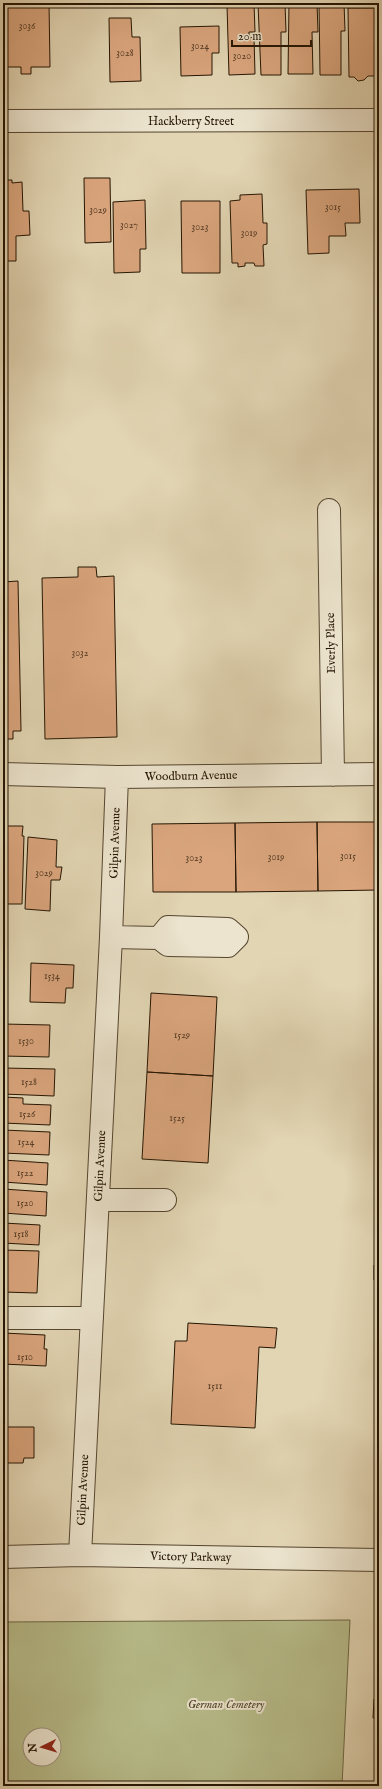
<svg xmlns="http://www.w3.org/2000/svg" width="382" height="1789" font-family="'IM FELL English',serif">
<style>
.green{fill:#b7bc8a;stroke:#6e6846;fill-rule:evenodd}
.building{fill:#daa57d;stroke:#241503}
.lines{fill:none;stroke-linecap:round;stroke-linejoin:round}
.minor-casing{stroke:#54452f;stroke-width:24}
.minor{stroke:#ece4ce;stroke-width:22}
.labels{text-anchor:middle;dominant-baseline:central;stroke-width:4;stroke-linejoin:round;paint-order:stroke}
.number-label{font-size:10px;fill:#523922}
.street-label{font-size:12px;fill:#241503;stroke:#ece4ce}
.park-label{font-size:12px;font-style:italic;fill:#50472c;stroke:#ece4ce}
</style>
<rect width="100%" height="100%" fill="#e2d5b3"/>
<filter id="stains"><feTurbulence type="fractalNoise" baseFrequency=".005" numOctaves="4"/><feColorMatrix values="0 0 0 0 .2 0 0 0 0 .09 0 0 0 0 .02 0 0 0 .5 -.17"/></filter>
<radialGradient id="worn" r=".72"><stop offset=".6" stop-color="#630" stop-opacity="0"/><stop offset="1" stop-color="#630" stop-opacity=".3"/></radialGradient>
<!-- green -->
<path class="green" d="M 350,1620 L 342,1786 L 3,1786 L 3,1622 ZM 30,1735 L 54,1735 L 54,1759 L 30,1759 Z"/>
<!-- building -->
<path class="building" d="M 4,3 L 49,3 L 50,67 L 31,67 L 31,74 L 21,74 L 21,67 L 3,67 Z
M 228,3 L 254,3 L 255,32 L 249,32 L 249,38 L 254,37 L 255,74 L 229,75 L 227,5 Z
M 259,3 L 285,3 L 286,32 L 281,32 L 281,75 L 261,75 L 258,4 Z
M 289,3 L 317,3 L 318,32 L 312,32 L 313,74 L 288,74 Z
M 319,3 L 344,3 L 345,31 L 341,31 L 341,75 L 320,75 Z
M 348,8 L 376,8 L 376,76 L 368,76 L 364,80 L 358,81 L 354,77 L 349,77 Z
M 109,18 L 131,18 L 132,37 L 140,37 L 141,81 L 110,82 Z
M 219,26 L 219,53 L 212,53 L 212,75 L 181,76 L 180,27 Z
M 84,178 L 110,178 L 111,242 L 85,243 Z
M 3,180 L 12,180 L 12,183 L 22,182 L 23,211 L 29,211 L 30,235 L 16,236 L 16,261 L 3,261 Z
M 359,189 L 360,223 L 345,223 L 346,236 L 329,236 L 329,253 L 308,254 L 306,190 Z
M 262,194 L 263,223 L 267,223 L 267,244 L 263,245 L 264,266 L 255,266 L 254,263 L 245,263 L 245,266 L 238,267 L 238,263 L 232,263 L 230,201 L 240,200 L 240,195 Z
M 145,200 L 146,249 L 140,249 L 140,272 L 114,273 L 113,202 Z
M 181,201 L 220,201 L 220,273 L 182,273 Z
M 78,567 L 96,567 L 97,577 L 114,576 L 117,737 L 45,739 L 42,578 L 78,577 Z
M 18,581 L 21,731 L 13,731 L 13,739 L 3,739 L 3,582 Z
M 317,822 L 318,891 L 236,892 L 235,823 Z
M 317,822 L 379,822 L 379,890 L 318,891 Z
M 235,823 L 236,892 L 153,892 L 152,824 Z
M 3,826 L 23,826 L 22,836 L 24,836 L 22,904 L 3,904 Z
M 28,837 L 57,840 L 56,867 L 62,867 L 60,880 L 51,880 L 50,911 L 25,909 Z
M 31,963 L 74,965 L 73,988 L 66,988 L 65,1003 L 30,1002 Z
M 151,993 L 217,997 L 213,1076 L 147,1072 Z
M 3,1024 L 50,1025 L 49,1057 L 3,1056 Z
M 3,1068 L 55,1069 L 54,1096 L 3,1094 Z
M 147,1072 L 213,1076 L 208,1163 L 142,1159 Z
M 3,1097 L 23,1098 L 23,1104 L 51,1105 L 50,1125 L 3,1123 Z
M 3,1130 L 50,1132 L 49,1155 L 3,1153 Z
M 3,1160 L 48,1163 L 47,1185 L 3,1182 Z
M 3,1189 L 47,1192 L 46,1216 L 3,1213 Z
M 3,1223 L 40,1225 L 39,1245 L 3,1243 Z
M 3,1250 L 39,1251 L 37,1293 L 3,1292 Z
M 374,1265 L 379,1266 L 379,1280 L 374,1280 Z
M 188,1323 L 277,1328 L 275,1348 L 259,1347 L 255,1428 L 171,1424 L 175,1341 L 187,1341 Z
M 3,1333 L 45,1335 L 44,1349 L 47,1349 L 46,1366 L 3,1364 Z
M 3,1427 L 34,1427 L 34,1458 L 24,1458 L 23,1463 L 3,1463 Z
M 374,1699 L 379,1699 L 379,1718 L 373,1718 Z"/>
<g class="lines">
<defs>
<path id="minor" d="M 3,121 L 379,120
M 329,510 L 333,775
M 3,774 L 117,777 L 379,774
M 111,937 L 159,938 L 168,945 L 228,946 L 237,937 L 228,929 L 168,927 L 159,938
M 98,1200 L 165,1200
M 3,1318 L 92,1318
M 80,1555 L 111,937 L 117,777
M 3,1557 L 80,1555 L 379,1560"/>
</defs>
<!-- minor casing -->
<use href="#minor" class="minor-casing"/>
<!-- minor -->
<use href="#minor" class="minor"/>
</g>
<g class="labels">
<!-- number labels -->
<g class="number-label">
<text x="27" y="26">3036</text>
<text x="200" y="46">3024</text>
<text x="125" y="53">3028</text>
<text x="242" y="56">3020</text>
<text x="333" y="207">3015</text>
<text x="98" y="210">3029</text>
<text x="129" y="225">3027</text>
<text x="200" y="227">3023</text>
<text x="249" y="233">3019</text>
<text x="80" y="653">3032</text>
<text x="348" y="856">3015</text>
<text x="276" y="857">3019</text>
<text x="194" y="858">3023</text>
<text x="44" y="873">3029</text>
<text x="52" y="976">1534</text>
<text x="182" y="1035">1529</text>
<text x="26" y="1041">1530</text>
<text x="29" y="1082">1528</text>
<text x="27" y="1114">1526</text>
<text x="177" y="1118">1525</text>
<text x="26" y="1142">1524</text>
<text x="25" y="1173">1522</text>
<text x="25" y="1203">1520</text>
<text x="21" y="1234">1518</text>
<text x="25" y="1357">1510</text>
<text x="215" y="1386">1511</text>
</g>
<!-- street labels -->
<g class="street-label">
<text x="191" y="121">Hackberry Street</text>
<text transform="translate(331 643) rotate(-91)">Everly Place</text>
<text transform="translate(191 776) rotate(-1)">Woodburn Avenue</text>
<text transform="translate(115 843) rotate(-88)">Gilpin Avenue</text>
<text transform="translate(100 1166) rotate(-87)">Gilpin Avenue</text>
<text transform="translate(83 1490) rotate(-87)">Gilpin Avenue</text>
<text transform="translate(191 1557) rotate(1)">Victory Parkway</text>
</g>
<!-- park labels -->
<g class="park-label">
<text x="226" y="1704">German Cemetery</text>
</g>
</g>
<!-- margin -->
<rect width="382" height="1789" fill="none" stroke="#e2d5b3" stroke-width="16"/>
<rect x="4" y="4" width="374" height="1781" fill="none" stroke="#241503" stroke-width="2"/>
<rect x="8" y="8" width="366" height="1773" fill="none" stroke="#241503"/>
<!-- north arrow -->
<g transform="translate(42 1747) rotate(265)"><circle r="19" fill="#ece4ce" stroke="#9c917d"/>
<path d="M0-3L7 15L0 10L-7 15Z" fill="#8f2418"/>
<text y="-6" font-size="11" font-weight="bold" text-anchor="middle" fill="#241503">N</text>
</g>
<!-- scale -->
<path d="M232 40v6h79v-6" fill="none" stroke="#241503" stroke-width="2"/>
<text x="238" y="40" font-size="12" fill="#241503" stroke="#ece4ce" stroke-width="3" paint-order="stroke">20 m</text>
<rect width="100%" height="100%" filter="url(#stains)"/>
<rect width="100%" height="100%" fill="url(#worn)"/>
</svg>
